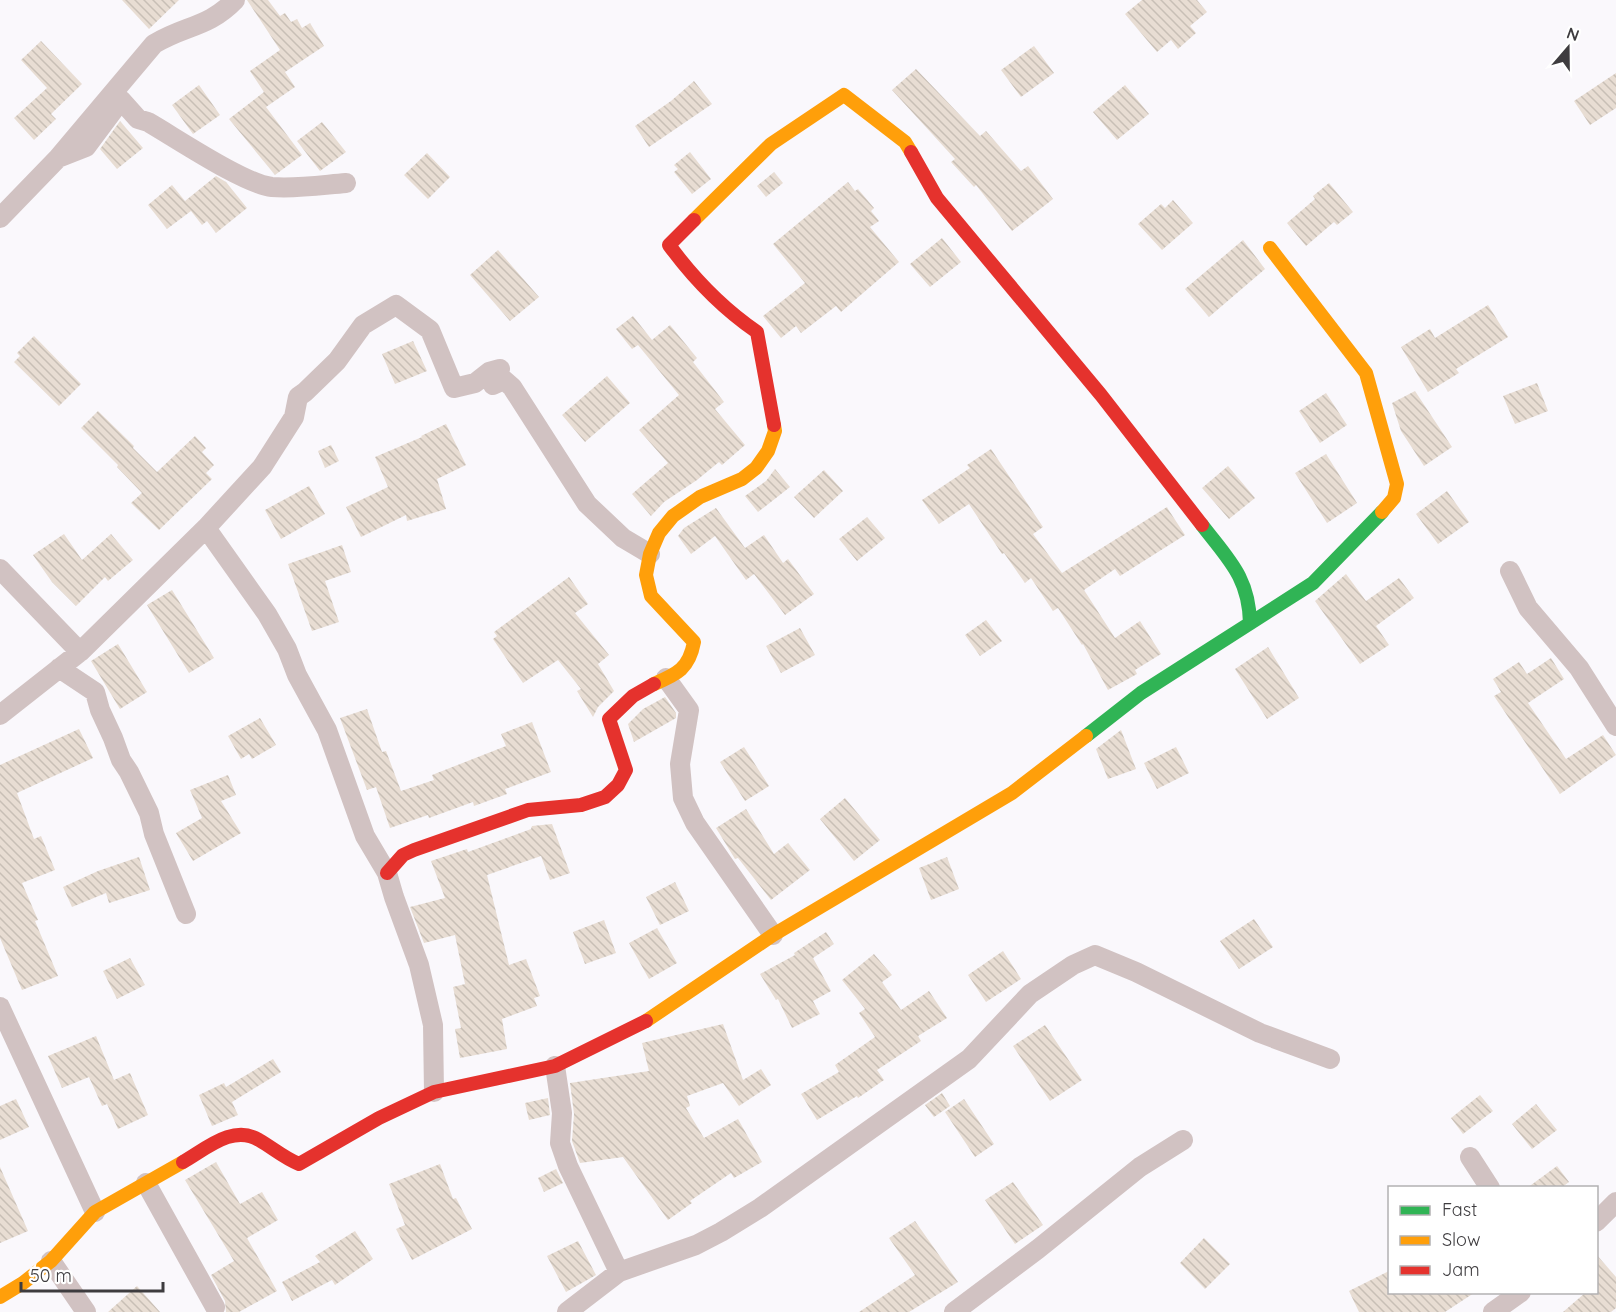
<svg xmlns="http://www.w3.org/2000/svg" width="1616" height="1312" font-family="Quicksand,sans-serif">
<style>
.building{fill:url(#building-back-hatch)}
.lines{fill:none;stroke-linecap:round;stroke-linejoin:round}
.street{stroke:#d1c2c2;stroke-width:20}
.fast{stroke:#30b455;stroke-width:14}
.slow{stroke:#ff9f0a;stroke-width:14}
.jam{stroke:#e5322d;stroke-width:14}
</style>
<defs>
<pattern id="building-back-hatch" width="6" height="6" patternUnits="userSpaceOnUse" patternTransform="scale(1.5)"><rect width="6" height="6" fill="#e8ddd3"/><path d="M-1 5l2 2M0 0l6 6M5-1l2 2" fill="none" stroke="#c8bfb6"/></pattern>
</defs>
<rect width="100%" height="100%" fill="#faf8fc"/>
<!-- building -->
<path class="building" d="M 122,0 L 179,0 L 149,29 Z
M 247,0 L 268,0 L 280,16 L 285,13 L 291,22 L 297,19 L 302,28 L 310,23 L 324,46 L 285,72 L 295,87 L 266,107 L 302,155 L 275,175 L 229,119 L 264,92 L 250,71 L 280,50 Z
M 1142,0 L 1197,0 L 1207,12 L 1190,26 L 1196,33 L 1178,49 L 1171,40 L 1157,52 L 1125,14 Z
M 41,41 L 82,84 L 51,114 L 56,119 L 34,140 L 14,118 L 47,88 L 21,60 Z
M 1034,46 L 1054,73 L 1021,97 L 1001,70 Z
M 916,69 L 980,136 L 986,131 L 1021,171 L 1028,166 L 1053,199 L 1012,231 L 976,185 L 974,187 L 951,162 L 955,159 L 892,90 Z
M 1616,73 L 1616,108 L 1590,125 L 1574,101 Z
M 694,81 L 712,104 L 649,147 L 635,126 L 671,101 Z
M 199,85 L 220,115 L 193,134 L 172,105 Z
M 1125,85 L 1149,114 L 1117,140 L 1093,112 Z
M 120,121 L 143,148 L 117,169 L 100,149 Z
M 322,122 L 346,152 L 320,171 L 297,141 Z
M 690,152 L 711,179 L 692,194 L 674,172 L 678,169 L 674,165 Z
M 427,153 L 450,177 L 428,199 L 404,175 Z
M 774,172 L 783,183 L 766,197 L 757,186 Z
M 216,176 L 226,182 L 247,208 L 216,233 L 207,221 L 202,225 L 191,211 L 167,229 L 148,205 L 172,185 L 185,201 Z
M 848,182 L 855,191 L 858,189 L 874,208 L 871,211 L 879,221 L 870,227 L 899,262 L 841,312 L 836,306 L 801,333 L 796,326 L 781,338 L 763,316 L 805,283 L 773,244 Z
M 1329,183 L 1353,212 L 1337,225 L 1334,222 L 1306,246 L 1287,223 L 1315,199 L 1313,196 Z
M 1173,200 L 1193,223 L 1162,250 L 1138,224 L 1161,204 L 1165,208 Z
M 942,238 L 961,262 L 930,287 L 910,264 Z
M 1243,240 L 1265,269 L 1209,317 L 1185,289 Z
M 498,250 L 539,297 L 510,321 L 470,275 Z
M 1488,305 L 1508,337 L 1456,369 L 1459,373 L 1428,392 L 1401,347 L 1430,329 L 1435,338 Z
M 633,316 L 652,340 L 670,325 L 697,358 L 693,362 L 724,402 L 715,409 L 745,445 L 722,465 L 719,462 L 697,480 L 664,502 L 651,516 L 632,494 L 668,463 L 639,430 L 679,395 L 638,345 L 632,349 L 616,329 Z
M 34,336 L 81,384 L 59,406 L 14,362 L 20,356 L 17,353 Z
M 413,341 L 427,371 L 395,384 L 382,354 Z
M 607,376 L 630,403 L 585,442 L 562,415 Z
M 1537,383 L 1548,411 L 1515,424 L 1503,396 Z
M 1415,391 L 1452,447 L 1424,466 L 1401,431 L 1392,403 Z
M 1326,393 L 1347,425 L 1320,443 L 1299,411 Z
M 98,411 L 134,446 L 133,448 L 157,472 L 195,436 L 206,448 L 202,452 L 214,465 L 206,473 L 212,479 L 159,530 L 131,503 L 142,493 L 117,467 L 118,465 L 81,428 Z
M 446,424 L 466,465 L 437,479 L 446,509 L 407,521 L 406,515 L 361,537 L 346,507 L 388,487 L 375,457 L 422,437 L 421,436 Z
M 331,445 L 339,461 L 325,468 L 318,451 Z
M 991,449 L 1043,527 L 1033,534 L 1062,573 L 1167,507 L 1168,509 L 1185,535 L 1120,576 L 1115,569 L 1084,590 L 1115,638 L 1140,621 L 1161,654 L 1135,670 L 1137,674 L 1108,690 L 1083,644 L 1082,645 L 1058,608 L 1053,611 L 1031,578 L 1025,583 L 1004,553 L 1002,554 L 969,504 L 939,524 L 922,500 L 970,468 L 967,465 Z
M 1326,454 L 1357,503 L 1327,523 L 1295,473 Z
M 1228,466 L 1255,498 L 1229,519 L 1202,488 Z
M 775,469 L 790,487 L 758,512 L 745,496 L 766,481 Z
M 824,470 L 843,491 L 814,518 L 794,497 Z
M 309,486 L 325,514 L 281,539 L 265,510 Z
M 1447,491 L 1469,522 L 1438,544 L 1416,514 Z
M 716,508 L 745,548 L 764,535 L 783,563 L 788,559 L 814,594 L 785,615 L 754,574 L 746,580 L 715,536 L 691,554 L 678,536 L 684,528 Z
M 867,517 L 885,538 L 857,561 L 839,539 Z
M 64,534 L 82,560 L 111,534 L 133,560 L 108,581 L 105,577 L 76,606 L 52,582 L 33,555 Z
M 342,545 L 351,572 L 325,581 L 339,622 L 312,631 L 288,564 Z
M 1346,574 L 1366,601 L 1399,578 L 1414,598 L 1376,626 L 1389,645 L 1360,664 L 1315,601 Z
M 569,577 L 588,604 L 575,613 L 609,655 L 598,664 L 614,691 L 598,707 L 593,717 L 577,691 L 581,689 L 558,660 L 523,683 L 493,639 L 497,636 L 494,632 Z
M 172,590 L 214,658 L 189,673 L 147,605 Z
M 986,620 L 1002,641 L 980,656 L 965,635 Z
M 800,628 L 815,655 L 781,673 L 766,646 Z
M 118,644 L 147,692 L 120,709 L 91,661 Z
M 1268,647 L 1299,698 L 1267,719 L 1235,669 Z
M 1551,658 L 1564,679 L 1528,703 L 1566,759 L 1603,735 L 1616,755 L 1560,794 L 1494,696 L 1501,692 L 1493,679 L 1519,662 L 1527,674 Z
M 665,697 L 676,713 L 676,718 L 634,742 L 628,724 L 643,709 Z
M 367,709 L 382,752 L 386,751 L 401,791 L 434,780 L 432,775 L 506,746 L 501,734 L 532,722 L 551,772 L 505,789 L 507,794 L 474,806 L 473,802 L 429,818 L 428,815 L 390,828 L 376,787 L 367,790 L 340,718 Z
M 260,718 L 276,745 L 252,759 L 249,754 L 241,759 L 228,736 Z
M 79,729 L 93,758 L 17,793 L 34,839 L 41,836 L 55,870 L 22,883 L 38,920 L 35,921 L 58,976 L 22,990 L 0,938 L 0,765 Z
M 1121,730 L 1136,769 L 1108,779 L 1096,749 Z
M 744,747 L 769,786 L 745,801 L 720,762 Z
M 1176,747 L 1189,773 L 1157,789 L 1144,763 Z
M 228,775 L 236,795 L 221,801 L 241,833 L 193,861 L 176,833 L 202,818 L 190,790 Z
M 845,798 L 880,840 L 854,861 L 820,819 Z
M 746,809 L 774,854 L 788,843 L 810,870 L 771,900 L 738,858 L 735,859 L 716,828 Z
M 552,824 L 570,873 L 550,880 L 541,856 L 487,875 L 509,965 L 526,959 L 540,996 L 534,998 L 537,1006 L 502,1019 L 507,1049 L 460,1058 L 455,1029 L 461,1028 L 453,987 L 465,984 L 455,935 L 424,943 L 410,907 L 445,898 L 431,861 L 467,849 L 468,852 L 531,829 L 532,826 Z
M 139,857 L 150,890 L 109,903 L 106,893 L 72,907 L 63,887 L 98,871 Z
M 947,857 L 959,889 L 931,900 L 919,868 Z
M 675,882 L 689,911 L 660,925 L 646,897 Z
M 1254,919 L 1273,947 L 1239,969 L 1220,941 Z
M 604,920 L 616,953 L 585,964 L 573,932 Z
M 657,928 L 677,963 L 649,979 L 629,943 Z
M 826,932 L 834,944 L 813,958 L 831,991 L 813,1001 L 820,1014 L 792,1028 L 778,999 L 776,1000 L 760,974 L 795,955 L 794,953 Z
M 1003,951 L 1021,979 L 986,1002 L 968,975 Z
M 874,954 L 892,975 L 882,982 L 901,1010 L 929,991 L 947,1018 L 918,1036 L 921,1041 L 877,1070 L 884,1080 L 858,1098 L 857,1096 L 817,1120 L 801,1094 L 839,1072 L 835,1065 L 875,1037 L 859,1013 L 865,1009 L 842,980 Z
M 130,958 L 145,985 L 117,999 L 103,971 Z
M 723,1024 L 743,1080 L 761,1069 L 771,1085 L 739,1106 L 723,1083 L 687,1096 L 690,1106 L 686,1108 L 704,1138 L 738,1119 L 762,1162 L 734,1178 L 731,1173 L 690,1201 L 692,1203 L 668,1220 L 623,1157 L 580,1163 L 572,1141 L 574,1114 L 570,1083 L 649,1071 L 642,1043 Z
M 1045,1025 L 1082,1080 L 1050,1101 L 1013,1046 Z
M 96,1036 L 114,1080 L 130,1073 L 148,1115 L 118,1129 L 107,1104 L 102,1106 L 89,1077 L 62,1088 L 48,1056 Z
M 273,1059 L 281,1072 L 232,1102 L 238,1115 L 212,1126 L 199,1095 L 224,1083 L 226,1087 Z
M 942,1093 L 950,1106 L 934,1117 L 925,1105 Z
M 1480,1095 L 1493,1111 L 1463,1134 L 1451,1118 Z
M 548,1098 L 550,1115 L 529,1120 L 525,1103 Z
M 16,1099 L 29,1127 L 0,1140 L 0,1106 Z
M 964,1099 L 994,1144 L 975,1157 L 945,1112 Z
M 1536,1104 L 1557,1130 L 1532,1149 L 1512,1124 Z
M 216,1162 L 240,1204 L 262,1192 L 278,1220 L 247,1238 L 277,1291 L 239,1312 L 226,1312 L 225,1301 L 211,1275 L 234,1261 L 185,1180 Z
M 440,1164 L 453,1199 L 456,1198 L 472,1229 L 412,1260 L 396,1229 L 405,1225 L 389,1184 Z
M 1557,1166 L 1569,1182 L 1561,1188 L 1527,1188 Z
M 0,1167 L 28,1231 L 0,1243 Z
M 556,1169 L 563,1183 L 544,1192 L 538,1178 Z
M 1013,1182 L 1043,1225 L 1015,1244 L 985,1200 Z
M 915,1221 L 958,1282 L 909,1312 L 859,1312 L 915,1275 L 889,1238 Z
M 355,1231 L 373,1259 L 335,1285 L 332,1280 L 292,1301 L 282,1282 L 320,1262 L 315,1256 Z
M 1204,1238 L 1230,1264 L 1205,1289 L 1180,1263 Z
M 578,1241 L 596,1275 L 566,1292 L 547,1256 Z
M 1596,1254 L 1616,1277 L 1616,1308 L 1611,1312 L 1563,1312 L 1585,1293 L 1596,1293 Z
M 1389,1271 L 1389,1293 L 1474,1293 L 1445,1312 L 1359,1312 L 1349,1291 Z
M 137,1286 L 160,1312 L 108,1312 Z"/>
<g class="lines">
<!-- street -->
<path class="street" d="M 58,158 L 86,147 L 121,100 L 138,119 L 148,122 C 176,138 244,184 272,187 C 296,189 322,185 346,183
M 0,218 L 58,158 L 154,44 C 185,25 208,28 235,0
M 206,528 L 267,614 L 287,649 L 297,675 L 327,730 L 365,836 L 387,873 L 394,897 L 419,965 L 433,1025 L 434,1092
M 0,569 L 80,652 L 0,715
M 1510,571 L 1528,608 L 1579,668 L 1616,726
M 80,652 L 206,528 L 262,467 L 294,417 L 298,397 L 305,392 L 337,361 L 363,325 L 396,305 L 430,330 L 454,388 L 475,383 L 489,372 L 500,369 L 493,385 L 504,380 L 512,387 L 587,504 L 623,538 L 650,554
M 59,668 L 95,692 L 100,710 L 113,738 L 121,760 L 129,772 L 149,813 L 154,834 L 186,914
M 666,678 L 689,710 L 680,764 L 683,798 L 695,823 L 773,935
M 0,1007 L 95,1212
M 555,1066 L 562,1113 L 560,1143 L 568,1166 L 619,1272
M 1470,1157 L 1490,1188
M 146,1183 L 215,1307
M 1596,1222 L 1616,1202
M 51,1261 L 86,1312
M 567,1312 L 619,1272 L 696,1245 L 721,1232 L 760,1208 L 969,1059 L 1030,994 L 1073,965 L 1095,955 L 1136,972 L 1260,1033 L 1330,1059
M 954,1312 L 1038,1249 L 1140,1167 L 1183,1140
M 1493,1312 L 1521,1292"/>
<!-- fast -->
<path class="fast" d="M 1202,525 C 1228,559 1249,577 1250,623
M 1086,736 L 1141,693 L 1313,583 L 1382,512"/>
<!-- slow -->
<path class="slow" d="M 694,220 L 771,144 L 844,95 L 905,142 L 911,152
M 1270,248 L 1366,373 L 1397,484 L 1394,498 L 1382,512
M 654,684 C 677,674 689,669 694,642 L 651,596 L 646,575 L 650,554 L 659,533 L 673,516 L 700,497 L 742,479 L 756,468 L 768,451 L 775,431 L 774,425
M 646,1021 L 773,935 L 1012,793 L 1086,736
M 0,1297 L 23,1283 L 51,1261 L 95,1212 L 183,1162"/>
<!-- jam -->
<path class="jam" d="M 911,152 L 937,198 L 1101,395 L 1202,525
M 694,220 L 669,245 C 694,279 722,308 757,332 L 774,425
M 387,873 L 403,855 L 414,850 L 528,810 L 581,805 L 605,797 L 618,785 L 626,770 L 609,719 L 633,696 L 654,684
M 183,1162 C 206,1149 233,1124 259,1140 C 273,1148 284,1158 299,1164 L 379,1118 L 434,1092 L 555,1066 L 646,1021"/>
</g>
<!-- legend -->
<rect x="1388" y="1186" width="210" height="108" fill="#ffffff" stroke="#b2b1b2" stroke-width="1.5"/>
<rect x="1400" y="1206" width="30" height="9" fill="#30b455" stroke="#b2b1b2" stroke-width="1.5"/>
<text x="1442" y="1216" font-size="18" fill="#3e3c3f">Fast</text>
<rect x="1400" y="1236" width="30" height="9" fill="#ff9f0a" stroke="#b2b1b2" stroke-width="1.5"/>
<text x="1442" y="1246" font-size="18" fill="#3e3c3f">Slow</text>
<rect x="1400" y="1266" width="30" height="9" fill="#e5322d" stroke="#b2b1b2" stroke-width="1.5"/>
<text x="1442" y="1276" font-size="18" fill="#3e3c3f">Jam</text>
<!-- north arrow -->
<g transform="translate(1568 48) rotate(20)" stroke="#ffffff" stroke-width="4.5" paint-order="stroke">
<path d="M0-4.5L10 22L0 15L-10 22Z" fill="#3e3c3f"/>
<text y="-9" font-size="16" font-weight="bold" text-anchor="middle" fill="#3e3c3f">N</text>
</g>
<!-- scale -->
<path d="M21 1282v9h142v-9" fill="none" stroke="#3e3c3f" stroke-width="3"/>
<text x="30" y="1282" font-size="18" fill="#3e3c3f" stroke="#ffffff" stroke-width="4.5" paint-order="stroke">50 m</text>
</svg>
